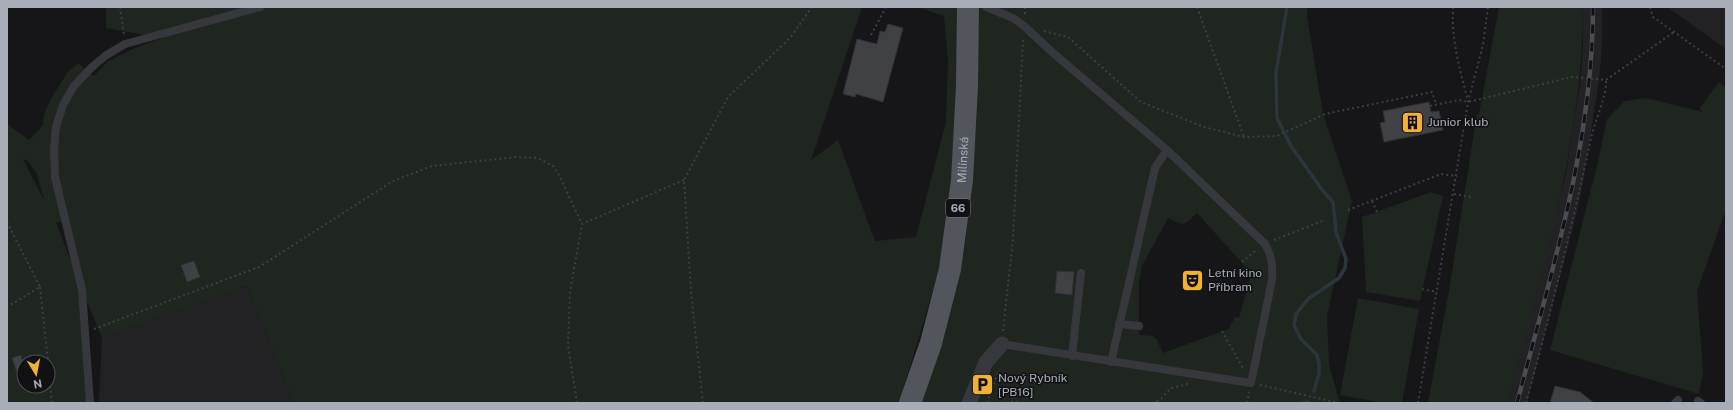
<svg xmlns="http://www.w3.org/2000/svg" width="1733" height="410" font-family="'Public Sans',sans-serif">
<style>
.built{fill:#222225}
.green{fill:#1e261f;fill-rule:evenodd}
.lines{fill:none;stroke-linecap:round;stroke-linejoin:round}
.stream{stroke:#2c353c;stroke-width:3.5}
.building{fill:#404145;stroke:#303034}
.path{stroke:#3d3f44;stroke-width:2;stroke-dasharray:2 3;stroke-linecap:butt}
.service{stroke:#37383d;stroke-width:8}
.minor{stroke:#37383d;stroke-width:15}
.primary{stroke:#53555c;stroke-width:22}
.rail-casing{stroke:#4a4c52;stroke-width:4.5}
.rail{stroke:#111113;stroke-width:3;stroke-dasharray:9;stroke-linecap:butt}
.labels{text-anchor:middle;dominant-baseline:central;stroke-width:3;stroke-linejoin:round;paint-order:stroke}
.shield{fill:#111113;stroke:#7b7e86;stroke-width:1}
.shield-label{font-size:11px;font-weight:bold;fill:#a8adb8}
.poi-label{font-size:12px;fill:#a8adb8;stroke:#111113;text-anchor:start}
.street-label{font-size:12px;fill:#a8adb8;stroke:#111113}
</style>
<rect width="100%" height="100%" fill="#161618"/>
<!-- built -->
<path class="built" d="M 1583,7 L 1602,7 L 1602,45 L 1599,80 L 1584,177 L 1576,215 L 1527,403 L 1508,403 L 1566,173 L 1581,78 L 1583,44 Z
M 1667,7 L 1726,7 L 1726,49 Z
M 247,286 L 294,403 L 99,403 L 102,338 Z"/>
<!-- green -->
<path class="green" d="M 106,7 L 862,7 L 811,160 L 838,140 L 875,241 L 916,237 L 946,122 L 948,61 L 944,16 L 918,7 L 958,7 L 957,86 L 952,179 L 940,267 L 899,403 L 294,403 L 247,286 L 102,338 L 87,302 L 71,241 L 61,222 L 56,222 L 82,290 L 90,403 L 7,403 L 7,124 L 29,140 L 43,125 L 44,114 L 51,99 L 67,73 L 78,63 L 94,76 L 107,62 L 135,48 L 163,38 L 106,28 ZM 23,159 L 27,160 L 36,172 L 44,200 ZM 24,362 L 48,362 L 48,386 L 24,386 Z
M 979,7 L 1308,7 L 1307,16 L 1323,114 L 1352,201 L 1327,316 L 1329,365 L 1340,403 L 921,403 ZM 1197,213 L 1245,266 L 1245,276 L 1250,278 L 1239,318 L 1235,317 L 1229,329 L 1163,353 C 1154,335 1160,336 1139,335 L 1139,283 L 1142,266 L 1168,218 C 1186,227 1183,226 1197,213 Z
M 1499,7 L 1583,7 C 1583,142 1541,273 1508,403 L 1428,403 L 1449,291 L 1477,114 L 1479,114 Z
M 1719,82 L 1726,88 L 1726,210 L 1697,291 L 1703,372 L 1699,394 L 1550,350 L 1598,162 L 1607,119 L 1625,101 L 1646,98 L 1703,112 L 1699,109 Z
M 1431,192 L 1443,196 L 1420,301 L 1366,292 L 1362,217 Z
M 1358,298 L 1419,309 L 1402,403 L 1384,403 L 1340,395 Z"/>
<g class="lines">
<!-- stream -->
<path class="stream" d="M 1287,7 L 1276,73 L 1277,118 L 1291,146 L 1323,191 L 1333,202 L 1336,232 L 1346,259 L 1345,268 L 1339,278 L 1308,299 L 1296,314 L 1294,325 L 1301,339 L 1317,355 L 1319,364 L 1319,373 L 1314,391
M 1303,403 L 1308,402"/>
</g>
<!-- building -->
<path class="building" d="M 888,24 L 903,28 L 883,102 L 856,94 L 855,97 L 843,94 L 857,39 L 877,44 L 880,31 L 885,32 Z
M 1429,102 L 1431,112 L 1439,111 L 1443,130 L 1384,142 L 1380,123 L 1385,122 L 1383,111 Z
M 194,261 L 200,277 L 187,282 L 181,265 Z
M 1057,271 L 1074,272 L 1072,295 L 1055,293 Z
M 21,355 L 24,368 L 16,370 L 12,358 Z
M 1555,386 L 1580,392 L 1594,403 L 1550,403 Z"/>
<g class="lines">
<!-- path -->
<path class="path" d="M 120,7 L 124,35
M 1197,7 L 1244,137
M 1453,7 C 1451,40 1460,70 1468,101
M 1650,7 L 1653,17 L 1726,69
M 1025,14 L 1025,7
M 1044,31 L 1068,37 L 1141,102 L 1204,127 L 1244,137 L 1277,136 L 1325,114 L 1432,92 L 1436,104
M 871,35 L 886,7
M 1430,106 L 1459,100 L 1468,102 L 1572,77 L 1606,80 L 1674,32
M 1454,194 L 1472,197
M 1372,201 L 1377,212
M 1348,210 L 1441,174 L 1457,176
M 7,222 L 40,287 L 7,307
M 1274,240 L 1325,220
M 1242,262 L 1256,250
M 40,287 L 48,362
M 1422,289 L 1437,292
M 94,329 L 259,267 L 393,181 L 432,166 L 516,157 L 538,158 L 553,166 L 559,175 L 582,224
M 1003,331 L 1013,239 L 1023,40
M 1222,331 L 1244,370
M 48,366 L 52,403
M 1260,385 L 1339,403
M 577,403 L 568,345 L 570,292 L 582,224 L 684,180
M 703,403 L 691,292 L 684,180 L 728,97 L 790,38 L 812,7
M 987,403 L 998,372
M 1006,403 L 1015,401 L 1019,403
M 1152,403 L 1161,399 L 1171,388 L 1188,384
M 1247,403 L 1249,392
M 1418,403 L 1468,102 L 1483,45 L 1488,7
M 1526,403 C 1550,315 1572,227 1591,138 C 1595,121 1607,95 1606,80"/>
<!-- service -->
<path class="service" d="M 986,7 L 1013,18 L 1024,26 L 1052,52 L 1167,150 L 1265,244 C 1272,256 1273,266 1272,280 L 1251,383 L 1002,344
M 1119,324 L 1139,326
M 1072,356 L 1081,273
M 1111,362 L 1155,168 L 1167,150
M 1698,401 L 1701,403
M 90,403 L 82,290 L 55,177 L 54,150 L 56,127 L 63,105 L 74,86 L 91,68 L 105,56 L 125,44 L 260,7
M 1675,403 L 1678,400"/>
<!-- minor -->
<path class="minor" d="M 969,403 L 986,362 L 1002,344"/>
<!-- primary -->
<path class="primary" id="s1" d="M 910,403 L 931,343 L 950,269 L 962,180 L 967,86 L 968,7"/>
<defs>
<path id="rail" d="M 1517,403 C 1551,273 1593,143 1593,7"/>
</defs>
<!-- rail casing -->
<use href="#rail" class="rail-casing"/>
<!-- rail -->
<use href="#rail" class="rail"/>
</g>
<!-- icons -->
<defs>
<symbol id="building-square" viewBox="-11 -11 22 22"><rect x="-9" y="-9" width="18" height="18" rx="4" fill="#f2b134" stroke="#111113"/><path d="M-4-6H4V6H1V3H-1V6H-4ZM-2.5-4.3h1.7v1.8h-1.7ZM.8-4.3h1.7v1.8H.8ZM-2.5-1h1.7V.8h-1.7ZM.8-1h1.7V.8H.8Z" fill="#111"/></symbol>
<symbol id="theatre-square" viewBox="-11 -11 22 22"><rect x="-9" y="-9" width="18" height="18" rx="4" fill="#f2b134" stroke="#111113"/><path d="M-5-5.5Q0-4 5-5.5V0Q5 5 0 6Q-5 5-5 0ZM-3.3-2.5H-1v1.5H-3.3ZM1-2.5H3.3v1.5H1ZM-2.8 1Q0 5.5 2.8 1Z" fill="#111"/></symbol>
<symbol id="parking-square" viewBox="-11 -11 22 22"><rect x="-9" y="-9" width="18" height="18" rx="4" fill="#f2b134" stroke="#111113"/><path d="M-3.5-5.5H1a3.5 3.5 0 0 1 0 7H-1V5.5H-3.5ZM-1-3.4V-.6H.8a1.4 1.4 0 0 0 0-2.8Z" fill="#111"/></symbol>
</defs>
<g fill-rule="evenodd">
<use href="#building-square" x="1400" y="110" width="25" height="25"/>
<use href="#theatre-square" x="1180" y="268" width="25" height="25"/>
<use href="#parking-square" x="970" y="372" width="25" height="25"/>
</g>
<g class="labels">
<!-- shield labels -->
<rect class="shield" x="946" y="199" width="24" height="18" rx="3"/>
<g class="shield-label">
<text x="958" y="208">66</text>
</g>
<!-- poi labels -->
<g class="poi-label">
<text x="1428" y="122">Junior klub</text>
<text x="1208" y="273">Letní kino<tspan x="1208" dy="14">Příbram</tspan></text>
<text x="998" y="378">Nový Rybník<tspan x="998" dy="14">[PB16]</tspan></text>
</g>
<!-- street labels -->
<g class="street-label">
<text stroke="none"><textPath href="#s1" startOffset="250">Milínská</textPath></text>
</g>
</g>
<!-- border -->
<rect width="1733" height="410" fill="none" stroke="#a8adb8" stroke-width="16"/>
<!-- north arrow -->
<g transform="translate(36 374) rotate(170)"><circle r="19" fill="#111113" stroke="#4d4f55"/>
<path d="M0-3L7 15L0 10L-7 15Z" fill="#f2b134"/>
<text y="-6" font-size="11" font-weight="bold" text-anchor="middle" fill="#a8adb8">N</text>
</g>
</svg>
